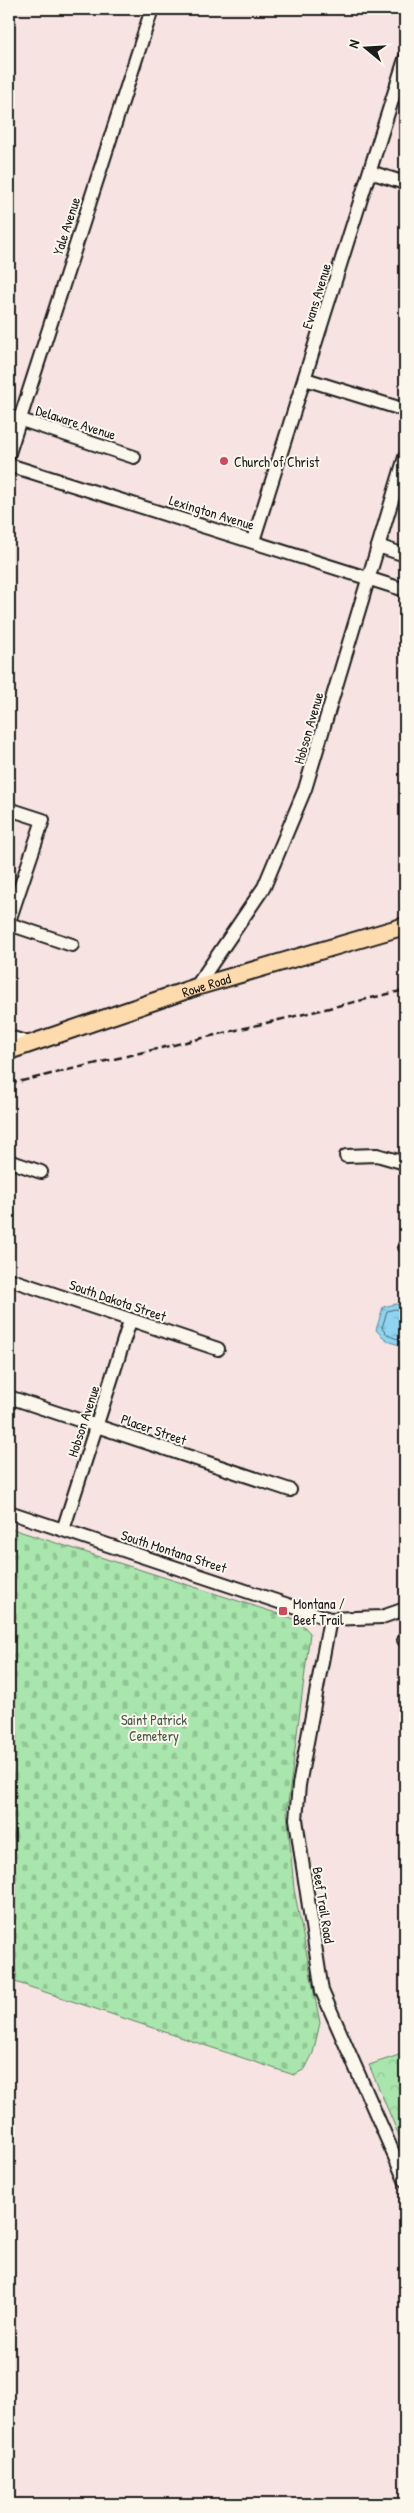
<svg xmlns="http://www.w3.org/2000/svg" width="414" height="2513" font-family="'Patrick Hand',sans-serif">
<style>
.cemetery{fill:url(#cemetery-stones);stroke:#628164}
.park{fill:url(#park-crowns);stroke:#628164}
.water{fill:url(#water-ripples);stroke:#618a9b}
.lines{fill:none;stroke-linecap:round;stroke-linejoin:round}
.shore{stroke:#4a6671;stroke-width:1}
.minor-casing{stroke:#1c1c1c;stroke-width:16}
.major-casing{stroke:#1c1c1c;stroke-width:20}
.minor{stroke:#fbf7ec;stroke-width:12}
.major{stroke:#fedbac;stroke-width:16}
.rail{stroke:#1c1c1c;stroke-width:2.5;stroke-dasharray:8 4;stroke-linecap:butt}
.poi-dot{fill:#d1495b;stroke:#fbf7ec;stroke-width:2}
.labels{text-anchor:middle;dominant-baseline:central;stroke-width:4;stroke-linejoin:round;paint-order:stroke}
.street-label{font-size:14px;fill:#1c1c1c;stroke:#fbf7ec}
.poi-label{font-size:14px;fill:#1c1c1c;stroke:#fbf7ec;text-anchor:start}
.park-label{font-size:14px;fill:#465948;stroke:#fbf7ec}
</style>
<defs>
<pattern id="cemetery-stones" width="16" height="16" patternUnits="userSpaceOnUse" patternTransform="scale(1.25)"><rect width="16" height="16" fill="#a8e6ad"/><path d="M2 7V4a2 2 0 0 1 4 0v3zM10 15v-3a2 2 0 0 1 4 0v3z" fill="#90c594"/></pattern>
<pattern id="park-crowns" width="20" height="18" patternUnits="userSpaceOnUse" patternTransform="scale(1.25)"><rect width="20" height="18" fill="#a8e6ad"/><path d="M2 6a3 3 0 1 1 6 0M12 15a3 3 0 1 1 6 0" fill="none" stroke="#90c594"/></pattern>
<pattern id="water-ripples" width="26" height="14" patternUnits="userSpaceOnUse" patternTransform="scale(1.25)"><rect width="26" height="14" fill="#8fd4f0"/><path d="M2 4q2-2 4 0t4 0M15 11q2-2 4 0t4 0" fill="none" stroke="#7bb5cd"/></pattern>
</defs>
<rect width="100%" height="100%" fill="#f6e3e2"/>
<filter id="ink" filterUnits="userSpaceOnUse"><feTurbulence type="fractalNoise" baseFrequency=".02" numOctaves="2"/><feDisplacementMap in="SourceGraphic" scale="10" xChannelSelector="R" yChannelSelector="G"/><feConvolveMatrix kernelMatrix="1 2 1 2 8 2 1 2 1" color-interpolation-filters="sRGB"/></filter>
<g filter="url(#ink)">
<!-- cemetery -->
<path class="cemetery" d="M 9,1528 L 298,1620 L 310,1633 L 287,1811 L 294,1889 L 320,2023 L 313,2053 L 305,2069 L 294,2075 L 9,1980 Z"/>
<!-- park -->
<path class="park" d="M 405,2053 L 405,2150 L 369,2065 Z"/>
<!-- water -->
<path class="water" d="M 396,1304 L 405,1307 L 405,1347 L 404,1345 C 392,1345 384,1339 376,1330 L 383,1307 Z"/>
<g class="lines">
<!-- shore -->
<path class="shore" d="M 405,1311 L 395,1309 L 387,1311 L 382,1328 C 387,1337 396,1339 405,1340"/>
<defs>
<path id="minor" d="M 370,172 L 405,183
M 305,379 L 405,410
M 9,416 L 134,457
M 9,453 L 152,9
M 9,465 L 405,590
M 253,541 L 405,59
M 378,546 L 405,555
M 9,809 L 43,820 L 9,921
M 9,924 L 72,945
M 196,987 L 264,887 L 305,789 L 405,457
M 9,1037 L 32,1044
M 346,1156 L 377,1155 L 405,1163
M 9,1161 L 41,1172
M 405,1247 L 405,1246
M 9,1279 L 218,1349
M 9,1397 L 290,1490
M 9,1512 L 330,1619 L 382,1617 L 405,1609
M 63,1530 L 130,1321
M 330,1619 L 299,1785 L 296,1819 L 301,1854 L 322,1991 L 405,2180
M 404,1640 L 405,1640"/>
<g id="major">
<path id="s1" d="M 9,1051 L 196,987 L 405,926"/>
</g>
</defs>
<!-- minor casing -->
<use href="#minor" class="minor-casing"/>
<!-- major casing -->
<use href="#major" class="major-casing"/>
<!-- minor -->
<use href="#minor" class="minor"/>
<!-- major -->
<use href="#major" class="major"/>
<!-- rail -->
<path class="rail" d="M 9,1084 L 405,990"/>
</g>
</g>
<!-- markers -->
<g class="poi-dot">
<circle cx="224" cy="461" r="5"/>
<rect x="278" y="1606" width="10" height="10" rx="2.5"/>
</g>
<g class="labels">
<!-- street labels -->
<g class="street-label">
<text transform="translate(66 226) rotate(-72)">Yale Avenue</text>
<text transform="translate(316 296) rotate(-73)">Evans Avenue</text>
<text transform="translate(76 422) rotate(18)">Delaware Avenue</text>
<text transform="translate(212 512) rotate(17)">Lexington Avenue</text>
<text transform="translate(308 728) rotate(-74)">Hobson Avenue</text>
<text stroke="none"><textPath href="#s1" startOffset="208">Rowe Road</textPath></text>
<text transform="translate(118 1300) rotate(19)">South Dakota Street</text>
<text transform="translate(83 1421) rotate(-72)">Hobson Avenue</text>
<text transform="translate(154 1429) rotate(19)">Placer Street</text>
<text transform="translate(174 1551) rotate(18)">South Montana Street</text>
<text transform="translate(324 1905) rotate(81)">Beef Trail Road</text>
</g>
<!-- poi labels -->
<g class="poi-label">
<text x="234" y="461">Church of Christ</text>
<text x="293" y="1603">Montana /<tspan x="293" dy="16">Beef Trail</tspan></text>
</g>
<!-- park labels -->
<g class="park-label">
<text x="154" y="1719">Saint Patrick<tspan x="154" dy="16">Cemetery</tspan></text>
</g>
</g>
<!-- margin -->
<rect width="414" height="2513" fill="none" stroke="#fbf7ec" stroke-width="30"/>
<rect x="15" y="15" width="384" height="2483" fill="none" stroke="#1c1c1c" stroke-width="2" filter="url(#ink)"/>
<!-- north arrow -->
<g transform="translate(366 48) rotate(288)" stroke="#fbf7ec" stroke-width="4" paint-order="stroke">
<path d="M0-4L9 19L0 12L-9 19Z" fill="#1c1c1c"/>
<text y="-8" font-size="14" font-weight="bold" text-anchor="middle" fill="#1c1c1c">N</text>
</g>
</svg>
